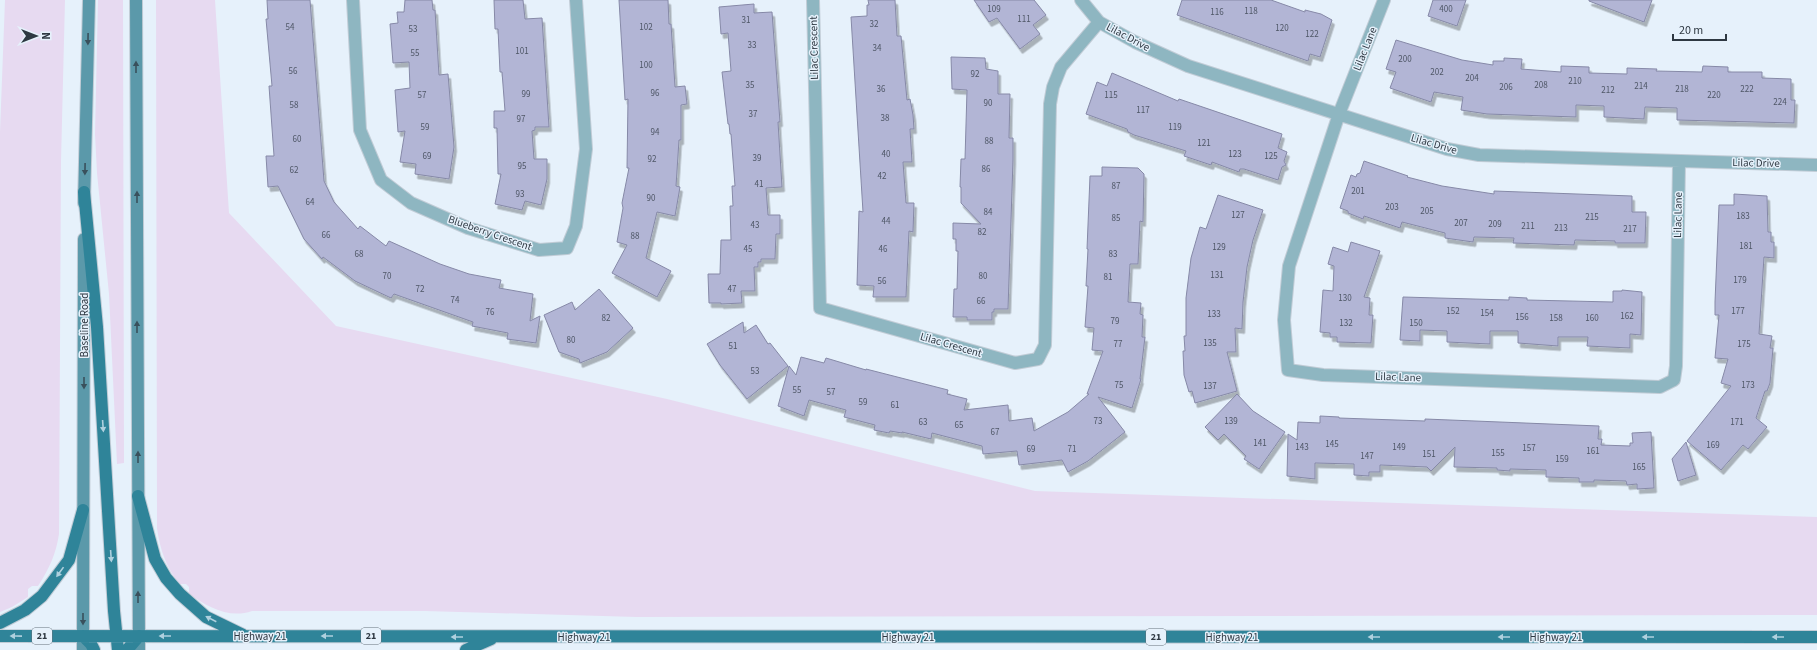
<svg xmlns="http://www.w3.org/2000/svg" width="1817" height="650" font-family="'Source Sans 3',sans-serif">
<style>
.green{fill:#e7daf1}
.building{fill:#b2b5d5;stroke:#8689a7;filter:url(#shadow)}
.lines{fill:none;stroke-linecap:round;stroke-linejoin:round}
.street-casing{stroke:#c1ccd6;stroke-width:14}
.secondary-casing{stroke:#c1ccd6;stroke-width:14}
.primary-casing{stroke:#c1ccd6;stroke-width:14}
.street{stroke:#8eb6c1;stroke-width:12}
.secondary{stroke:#5b99aa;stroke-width:12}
.primary{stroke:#2f8499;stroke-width:12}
.oneway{fill:#39505c}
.oneway2{fill:#afd0de}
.labels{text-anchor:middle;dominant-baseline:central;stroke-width:3;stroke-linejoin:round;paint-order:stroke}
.number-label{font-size:9px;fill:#4f5767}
.shield{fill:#e6f1fb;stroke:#65707a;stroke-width:1}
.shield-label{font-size:10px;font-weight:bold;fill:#2e3842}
.street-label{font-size:11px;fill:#2e3842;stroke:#e6f1fb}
</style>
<defs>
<filter id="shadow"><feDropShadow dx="2.5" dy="4.5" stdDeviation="0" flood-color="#0004"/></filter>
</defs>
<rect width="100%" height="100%" fill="#e6f1fb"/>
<!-- green -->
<path class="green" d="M 5,0 L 65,0 L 61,161 L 59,534 C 56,554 49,569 38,586 L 32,586 L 28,589 L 28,597 L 12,607 L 0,612 L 0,132 Z
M 98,0 L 123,0 L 124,463 L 117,464 L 109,294 L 97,173 L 95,134 Z
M 156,0 L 215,0 L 229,213 L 336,326 L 667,399 L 1035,491 L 1817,517 L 1817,615 L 637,617 L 425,611 L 252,611 C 229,619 208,607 189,594 L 189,587 L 186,584 L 179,584 C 166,566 160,550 157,528 Z"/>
<!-- building -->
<path class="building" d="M 267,0 L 310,0 L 324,181 L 334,202 L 358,229 L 360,226 L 386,246 L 389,241 L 440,264 L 469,274 L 501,280 L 499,288 L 533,294 L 530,321 L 540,316 L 536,343 L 507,339 L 508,333 L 472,326 L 473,322 L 394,294 L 391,298 L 355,281 L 323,257 L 322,259 L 304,239 L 278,186 L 268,187 L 266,156 L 274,156 L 269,86 L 272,86 L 266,19 L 268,19 Z
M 405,0 L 432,0 L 433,10 L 435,10 L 439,75 L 448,74 L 454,147 L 449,179 L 415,174 L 416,164 L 400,162 L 405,131 L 398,132 L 395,90 L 410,88 L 409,62 L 393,63 L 390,24 L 398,23 L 397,12 L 404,12 Z
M 494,0 L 523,0 L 525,19 L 542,18 L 549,127 L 535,127 L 535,130 L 532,131 L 534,159 L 547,159 L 547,179 L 541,205 L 525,201 L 522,210 L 495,204 L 501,174 L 498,174 L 497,128 L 494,128 L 494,111 L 505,111 L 502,72 L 500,72 L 498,29 L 495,29 Z
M 619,0 L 668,0 L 669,24 L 671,24 L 675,87 L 685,86 L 687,104 L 681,105 L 681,140 L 679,140 L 676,186 L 680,187 L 675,216 L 657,212 L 646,258 L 671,271 L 657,297 L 612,273 L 627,245 L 617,242 L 623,208 L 622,203 L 629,168 L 627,168 L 628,99 L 625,100 Z
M 868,0 L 895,0 L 897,36 L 901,36 L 907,100 L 910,99 L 913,115 L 914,129 L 910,129 L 912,162 L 903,162 L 906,203 L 914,203 L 913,232 L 909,231 L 906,297 L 873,297 L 874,286 L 857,285 L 859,211 L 863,212 L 851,17 L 867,16 L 867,5 L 869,5 Z
M 974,0 L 1034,0 L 1046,15 L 1033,25 L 1040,34 L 1020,49 L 997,18 L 989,22 Z
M 1182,0 L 1271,0 L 1305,12 L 1305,10 L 1321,14 L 1332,20 L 1320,57 L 1310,54 L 1308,61 L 1177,15 Z
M 1433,0 L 1466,0 L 1457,26 L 1428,16 Z
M 1589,0 L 1652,0 L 1644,22 L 1589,1 Z
M 754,4 L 754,13 L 772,12 L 780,122 L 778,122 L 782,187 L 766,188 L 768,215 L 780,215 L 780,234 L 776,234 L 775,259 L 761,259 L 761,262 L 758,262 L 758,267 L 754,267 L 755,291 L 741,291 L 742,303 L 721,304 L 721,303 L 709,303 L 708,274 L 720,274 L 721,240 L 731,240 L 730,206 L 733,206 L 732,186 L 735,186 L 731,134 L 730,134 L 729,124 L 728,124 L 722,72 L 731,71 L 728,33 L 721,34 L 719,7 Z
M 1396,40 L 1462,60 L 1493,65 L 1493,61 L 1504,61 L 1504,58 L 1522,59 L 1521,69 L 1561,72 L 1561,66 L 1589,67 L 1589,73 L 1627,74 L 1627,68 L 1657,69 L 1656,71 L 1702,72 L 1703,66 L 1728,67 L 1728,72 L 1762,72 L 1762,78 L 1791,79 L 1791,100 L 1795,100 L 1794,123 L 1677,120 L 1677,108 L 1645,107 L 1644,119 L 1604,117 L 1604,106 L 1576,105 L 1576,117 L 1487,114 L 1461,110 L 1463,97 L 1434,92 L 1431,102 L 1390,88 L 1396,72 L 1386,69 Z
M 951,57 L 985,58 L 986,69 L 998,71 L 998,94 L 1010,94 L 1009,138 L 1013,138 L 1013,160 L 1008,309 L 994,309 L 994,312 L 992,312 L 992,320 L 967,320 L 967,317 L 953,317 L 954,289 L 957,289 L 958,251 L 956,251 L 956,239 L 953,239 L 953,223 L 981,224 L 961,203 L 961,187 L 960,187 L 961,159 L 965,159 L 967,90 L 952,89 Z
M 1112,73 L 1178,101 L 1179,99 L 1282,134 L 1278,148 L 1287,152 L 1284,161 L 1286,165 L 1282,167 L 1278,180 L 1244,169 L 1240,169 L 1239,172 L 1212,162 L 1211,165 L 1184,156 L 1186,151 L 1134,135 L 1128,132 L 1127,129 L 1086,114 L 1097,82 L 1107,86 Z
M 1364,161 L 1408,176 L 1407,177 L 1442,186 L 1494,194 L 1494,191 L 1632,196 L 1632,212 L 1646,212 L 1645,243 L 1615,243 L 1615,241 L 1575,240 L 1574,245 L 1513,243 L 1514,238 L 1474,237 L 1473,242 L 1445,238 L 1445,233 L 1402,222 L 1400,228 L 1364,216 L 1363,219 L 1348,213 L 1348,211 L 1340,208 L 1351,175 L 1356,177 L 1357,174 L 1360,173 Z
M 1102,167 L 1138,168 L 1144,174 L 1143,222 L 1140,221 L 1138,264 L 1130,264 L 1128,302 L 1141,303 L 1140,314 L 1143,315 L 1142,337 L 1145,337 L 1140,379 L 1141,379 L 1132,408 L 1098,397 L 1125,432 L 1088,461 L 1068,472 L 1062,460 L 1019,465 L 1017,451 L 983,454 L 982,446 L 932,433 L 931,439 L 902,432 L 902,433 L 890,431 L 889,433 L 874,430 L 875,425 L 844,417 L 846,410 L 809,400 L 804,416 L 778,406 L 789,366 L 796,375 L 801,357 L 824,363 L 826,358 L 866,370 L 866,369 L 948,390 L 947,394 L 967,399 L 964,410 L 1008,405 L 1009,421 L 1032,418 L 1034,431 L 1068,412 L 1089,394 L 1087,394 L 1103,351 L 1092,350 L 1094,328 L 1085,327 L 1088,286 L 1086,286 L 1088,249 L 1087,249 L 1090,176 L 1102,176 Z
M 1734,194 L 1767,196 L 1768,232 L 1771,232 L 1771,242 L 1774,242 L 1774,258 L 1764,257 L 1759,334 L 1772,336 L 1770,348 L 1773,348 L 1770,383 L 1767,391 L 1765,391 L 1756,418 L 1767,427 L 1748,449 L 1743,445 L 1721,470 L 1687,441 L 1731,386 L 1721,383 L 1728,359 L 1715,358 L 1719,315 L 1715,315 L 1715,302 L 1719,205 L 1734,205 Z
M 1218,195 L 1263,210 L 1253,240 L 1247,267 L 1243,302 L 1242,329 L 1235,328 L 1236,352 L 1227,352 L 1237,391 L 1195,403 L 1192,391 L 1189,392 L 1184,375 L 1183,351 L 1185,351 L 1184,336 L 1186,336 L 1186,298 L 1191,258 L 1200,227 L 1206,229 Z
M 1351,242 L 1380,251 L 1364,297 L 1370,298 L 1369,315 L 1373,315 L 1371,343 L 1337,342 L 1337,337 L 1330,337 L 1330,333 L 1320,332 L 1323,290 L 1333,291 L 1334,266 L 1328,264 L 1333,247 L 1348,252 Z
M 599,289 L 633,328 L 607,352 L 580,363 L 579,359 L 559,352 L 544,315 L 572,302 L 575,310 Z
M 1622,290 L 1642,292 L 1641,335 L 1630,334 L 1630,348 L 1587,346 L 1588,337 L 1558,337 L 1558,346 L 1518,343 L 1518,331 L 1490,331 L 1490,344 L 1447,342 L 1447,331 L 1420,330 L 1420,341 L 1400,340 L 1403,297 L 1509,300 L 1509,297 L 1527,298 L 1527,300 L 1613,302 L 1613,291 L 1622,291 Z
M 743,322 L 744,333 L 756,325 L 768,344 L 770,343 L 788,366 L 747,399 L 720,365 L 707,344 Z
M 1237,394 L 1253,411 L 1285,432 L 1259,469 L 1244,459 L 1246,456 L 1224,434 L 1218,440 L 1205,427 Z
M 1320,416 L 1339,417 L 1339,418 L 1425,421 L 1425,419 L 1599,426 L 1598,439 L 1602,439 L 1601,445 L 1630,446 L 1630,443 L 1633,443 L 1632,433 L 1651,432 L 1654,488 L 1637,489 L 1637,484 L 1627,485 L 1626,481 L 1594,480 L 1594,482 L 1579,482 L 1579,478 L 1546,477 L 1546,470 L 1510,469 L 1510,471 L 1497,470 L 1497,468 L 1454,467 L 1455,447 L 1431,471 L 1427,467 L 1380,465 L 1380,472 L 1369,472 L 1369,476 L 1354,475 L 1354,464 L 1315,463 L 1315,479 L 1287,476 L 1288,434 L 1297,440 L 1298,422 L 1320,423 Z
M 1686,442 L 1696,475 L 1678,481 L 1672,459 Z"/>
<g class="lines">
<defs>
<path id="street" d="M 353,0 L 360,130 L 381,180 L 411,203 L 468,228 L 539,250 L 567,248 L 576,226 L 586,149 L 576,0
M 813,0 L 820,308 L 1015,363 L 1038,359 L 1045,345 L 1050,104 L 1053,87 L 1061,67 L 1099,22
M 1081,0 L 1099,22 L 1135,42 L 1188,66 L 1447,149 L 1479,155 L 1817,165
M 1384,0 L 1339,114 L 1289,266 L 1284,320 L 1288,370 L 1323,375 L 1660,387 L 1674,380 L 1676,366 L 1679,162"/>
<path id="secondary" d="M 136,0 L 139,650
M 84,203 L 89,0
M 83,650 L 84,239"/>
<path id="primary" d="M 84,192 L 97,327 L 114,611 L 118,650
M 138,496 L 155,559 L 166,578 L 180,594 L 206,617 L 243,635
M 0,623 L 25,610 L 42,596 L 69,560 L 83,510
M 0,636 L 1817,637
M 83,636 L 91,644 L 94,650
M 127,650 L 139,636
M 466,650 L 491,639"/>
</defs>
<!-- street casing -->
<use href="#street" class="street-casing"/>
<!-- secondary casing -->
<use href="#secondary" class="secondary-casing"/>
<!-- primary casing -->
<use href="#primary" class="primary-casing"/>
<!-- street -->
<use href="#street" class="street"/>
<!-- secondary -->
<use href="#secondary" class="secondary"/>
<!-- primary -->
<use href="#primary" class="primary"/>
</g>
<!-- one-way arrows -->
<defs><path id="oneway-solid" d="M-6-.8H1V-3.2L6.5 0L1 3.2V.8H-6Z"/></defs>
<g class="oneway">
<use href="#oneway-solid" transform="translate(88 39) rotate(91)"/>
<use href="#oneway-solid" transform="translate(136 67) rotate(-90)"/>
<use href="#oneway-solid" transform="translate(85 169) rotate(91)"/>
<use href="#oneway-solid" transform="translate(137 197) rotate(-90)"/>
<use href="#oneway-solid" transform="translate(137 327) rotate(-90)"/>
<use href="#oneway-solid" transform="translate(84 383) rotate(90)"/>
<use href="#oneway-solid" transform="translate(138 457) rotate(-90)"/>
<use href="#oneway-solid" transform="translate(138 597) rotate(-90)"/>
<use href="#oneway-solid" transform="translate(83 619) rotate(90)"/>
</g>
<g class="oneway2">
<use href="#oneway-solid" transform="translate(103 426) rotate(86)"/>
<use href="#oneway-solid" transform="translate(111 556) rotate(86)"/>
<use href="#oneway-solid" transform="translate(60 572) rotate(126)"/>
<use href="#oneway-solid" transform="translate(211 619) rotate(-153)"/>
<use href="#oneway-solid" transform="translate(16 636) rotate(-179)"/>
<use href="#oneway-solid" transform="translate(165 636) rotate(180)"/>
<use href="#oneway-solid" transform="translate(327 636) rotate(-180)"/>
<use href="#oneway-solid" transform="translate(457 637) rotate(-180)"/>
<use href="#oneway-solid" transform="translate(1374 637) rotate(-180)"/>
<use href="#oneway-solid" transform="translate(1504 637) rotate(-180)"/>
<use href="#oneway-solid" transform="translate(1648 637) rotate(-180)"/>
<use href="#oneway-solid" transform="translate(1778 637) rotate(-180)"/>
</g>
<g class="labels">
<!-- number labels -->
<g class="number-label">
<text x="994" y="9">109</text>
<text x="1446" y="9">400</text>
<text x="1251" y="11">118</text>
<text x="1217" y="12">116</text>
<text x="1024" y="19">111</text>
<text x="746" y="20">31</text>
<text x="874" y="24">32</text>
<text x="290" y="27">54</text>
<text x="646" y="27">102</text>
<text x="1282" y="28">120</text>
<text x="413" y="29">53</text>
<text x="1312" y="34">122</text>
<text x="752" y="45">33</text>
<text x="877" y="48">34</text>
<text x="522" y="51">101</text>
<text x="415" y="53">55</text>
<text x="1405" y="59">200</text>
<text x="646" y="65">100</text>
<text x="293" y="71">56</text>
<text x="1437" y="72">202</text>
<text x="975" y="74">92</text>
<text x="1472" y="78">204</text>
<text x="1575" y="81">210</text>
<text x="750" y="85">35</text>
<text x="1541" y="85">208</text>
<text x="1641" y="86">214</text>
<text x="1506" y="87">206</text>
<text x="881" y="89">36</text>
<text x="1682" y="89">218</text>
<text x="1747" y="89">222</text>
<text x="1608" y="90">212</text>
<text x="655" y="93">96</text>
<text x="526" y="94">99</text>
<text x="422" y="95">57</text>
<text x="1111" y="95">115</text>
<text x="1714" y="95">220</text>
<text x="1780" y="102">224</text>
<text x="988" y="103">90</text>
<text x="294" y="105">58</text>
<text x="1143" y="110">117</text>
<text x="753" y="114">37</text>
<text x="885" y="118">38</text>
<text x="521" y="119">97</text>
<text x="425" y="127">59</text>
<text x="1175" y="127">119</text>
<text x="655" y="132">94</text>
<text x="297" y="139">60</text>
<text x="989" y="141">88</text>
<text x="1204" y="143">121</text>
<text x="886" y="154">40</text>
<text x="1235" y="154">123</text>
<text x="427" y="156">69</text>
<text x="1271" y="156">125</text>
<text x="757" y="158">39</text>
<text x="652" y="159">92</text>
<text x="522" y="166">95</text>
<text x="986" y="169">86</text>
<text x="294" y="170">62</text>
<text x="882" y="176">42</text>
<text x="759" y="184">41</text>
<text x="1116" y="186">87</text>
<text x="1358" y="191">201</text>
<text x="520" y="194">93</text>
<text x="651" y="198">90</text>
<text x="310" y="202">64</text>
<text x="1392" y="207">203</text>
<text x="1427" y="211">205</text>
<text x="988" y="212">84</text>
<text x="1238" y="215">127</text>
<text x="1743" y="216">183</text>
<text x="1592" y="217">215</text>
<text x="1116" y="218">85</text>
<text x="886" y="221">44</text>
<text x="1461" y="223">207</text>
<text x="1495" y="224">209</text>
<text x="755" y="225">43</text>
<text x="1528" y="226">211</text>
<text x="1561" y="228">213</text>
<text x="1630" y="229">217</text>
<text x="982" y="232">82</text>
<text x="326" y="235">66</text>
<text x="635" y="236">88</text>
<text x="1746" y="246">181</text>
<text x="1219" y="247">129</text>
<text x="748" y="249">45</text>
<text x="883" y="249">46</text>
<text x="359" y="254">68</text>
<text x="1113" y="254">83</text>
<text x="1217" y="275">131</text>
<text x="387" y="276">70</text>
<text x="983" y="276">80</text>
<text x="1108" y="277">81</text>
<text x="1740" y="280">179</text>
<text x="882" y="281">56</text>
<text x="420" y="289">72</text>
<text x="732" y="289">47</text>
<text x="1345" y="298">130</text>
<text x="455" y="300">74</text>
<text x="981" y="301">66</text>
<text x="1453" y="311">152</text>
<text x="1738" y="311">177</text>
<text x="490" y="312">76</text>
<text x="1487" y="313">154</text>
<text x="1214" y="314">133</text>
<text x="1627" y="316">162</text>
<text x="1522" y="317">156</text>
<text x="606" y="318">82</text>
<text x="1556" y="318">158</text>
<text x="1592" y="318">160</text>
<text x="1115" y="321">79</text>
<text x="1346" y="323">132</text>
<text x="1416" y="323">150</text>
<text x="571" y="340">80</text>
<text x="1210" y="343">135</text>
<text x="1118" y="344">77</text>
<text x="1744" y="344">175</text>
<text x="733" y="346">51</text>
<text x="755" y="371">53</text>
<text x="1119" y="385">75</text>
<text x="1748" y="385">173</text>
<text x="1210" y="386">137</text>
<text x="797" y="390">55</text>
<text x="831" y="392">57</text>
<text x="863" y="402">59</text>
<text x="895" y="405">61</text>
<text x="1098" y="421">73</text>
<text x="1231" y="421">139</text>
<text x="923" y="422">63</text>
<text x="1737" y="422">171</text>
<text x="959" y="425">65</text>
<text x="995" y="432">67</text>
<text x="1260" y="443">141</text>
<text x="1332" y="444">145</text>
<text x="1713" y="445">169</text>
<text x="1302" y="447">143</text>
<text x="1399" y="447">149</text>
<text x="1529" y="448">157</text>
<text x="1031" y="449">69</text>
<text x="1072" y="449">71</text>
<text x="1593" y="451">161</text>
<text x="1498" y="453">155</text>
<text x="1429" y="454">151</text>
<text x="1367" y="456">147</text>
<text x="1562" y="459">159</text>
<text x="1639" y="467">165</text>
</g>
<!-- shield labels -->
<g class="shield">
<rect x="32" y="628" width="20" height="16" rx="3"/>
<rect x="361" y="628" width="20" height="16" rx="3"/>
<rect x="1146" y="629" width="20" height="16" rx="3"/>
</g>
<g class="shield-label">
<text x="42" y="636">21</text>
<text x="371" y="636">21</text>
<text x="1156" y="637">21</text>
</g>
<!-- street labels -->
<g class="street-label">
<text transform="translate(1128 37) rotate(28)">Lilac Drive</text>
<text transform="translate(814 48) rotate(-91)">Lilac Crescent</text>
<text transform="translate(1365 49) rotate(-68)">Lilac Lane</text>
<text transform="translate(1434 144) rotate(16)">Lilac Drive</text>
<text transform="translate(1756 163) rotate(1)">Lilac Drive</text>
<text transform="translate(1678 215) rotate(-89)">Lilac Lane</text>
<text transform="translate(490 233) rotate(19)">Blueberry Crescent</text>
<text transform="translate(84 325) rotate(-90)">Baseline Road</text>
<text transform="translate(951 345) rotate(16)">Lilac Crescent</text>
<text transform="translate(1398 377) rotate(2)">Lilac Lane</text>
<text x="260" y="636">Highway 21</text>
<text x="584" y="637">Highway 21</text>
<text x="908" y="637">Highway 21</text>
<text x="1232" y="637">Highway 21</text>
<text x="1556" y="637">Highway 21</text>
</g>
</g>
<!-- north arrow -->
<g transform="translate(36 36) rotate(90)" stroke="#e6f1fb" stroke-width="3" paint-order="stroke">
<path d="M0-3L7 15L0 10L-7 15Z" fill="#2e3842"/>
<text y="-6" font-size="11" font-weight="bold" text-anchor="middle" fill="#2e3842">N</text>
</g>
<!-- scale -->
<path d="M1673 34v6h53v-6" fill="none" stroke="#2e3842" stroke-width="2"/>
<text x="1679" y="34" font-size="12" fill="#2e3842" stroke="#e6f1fb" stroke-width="3" paint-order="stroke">20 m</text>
</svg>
